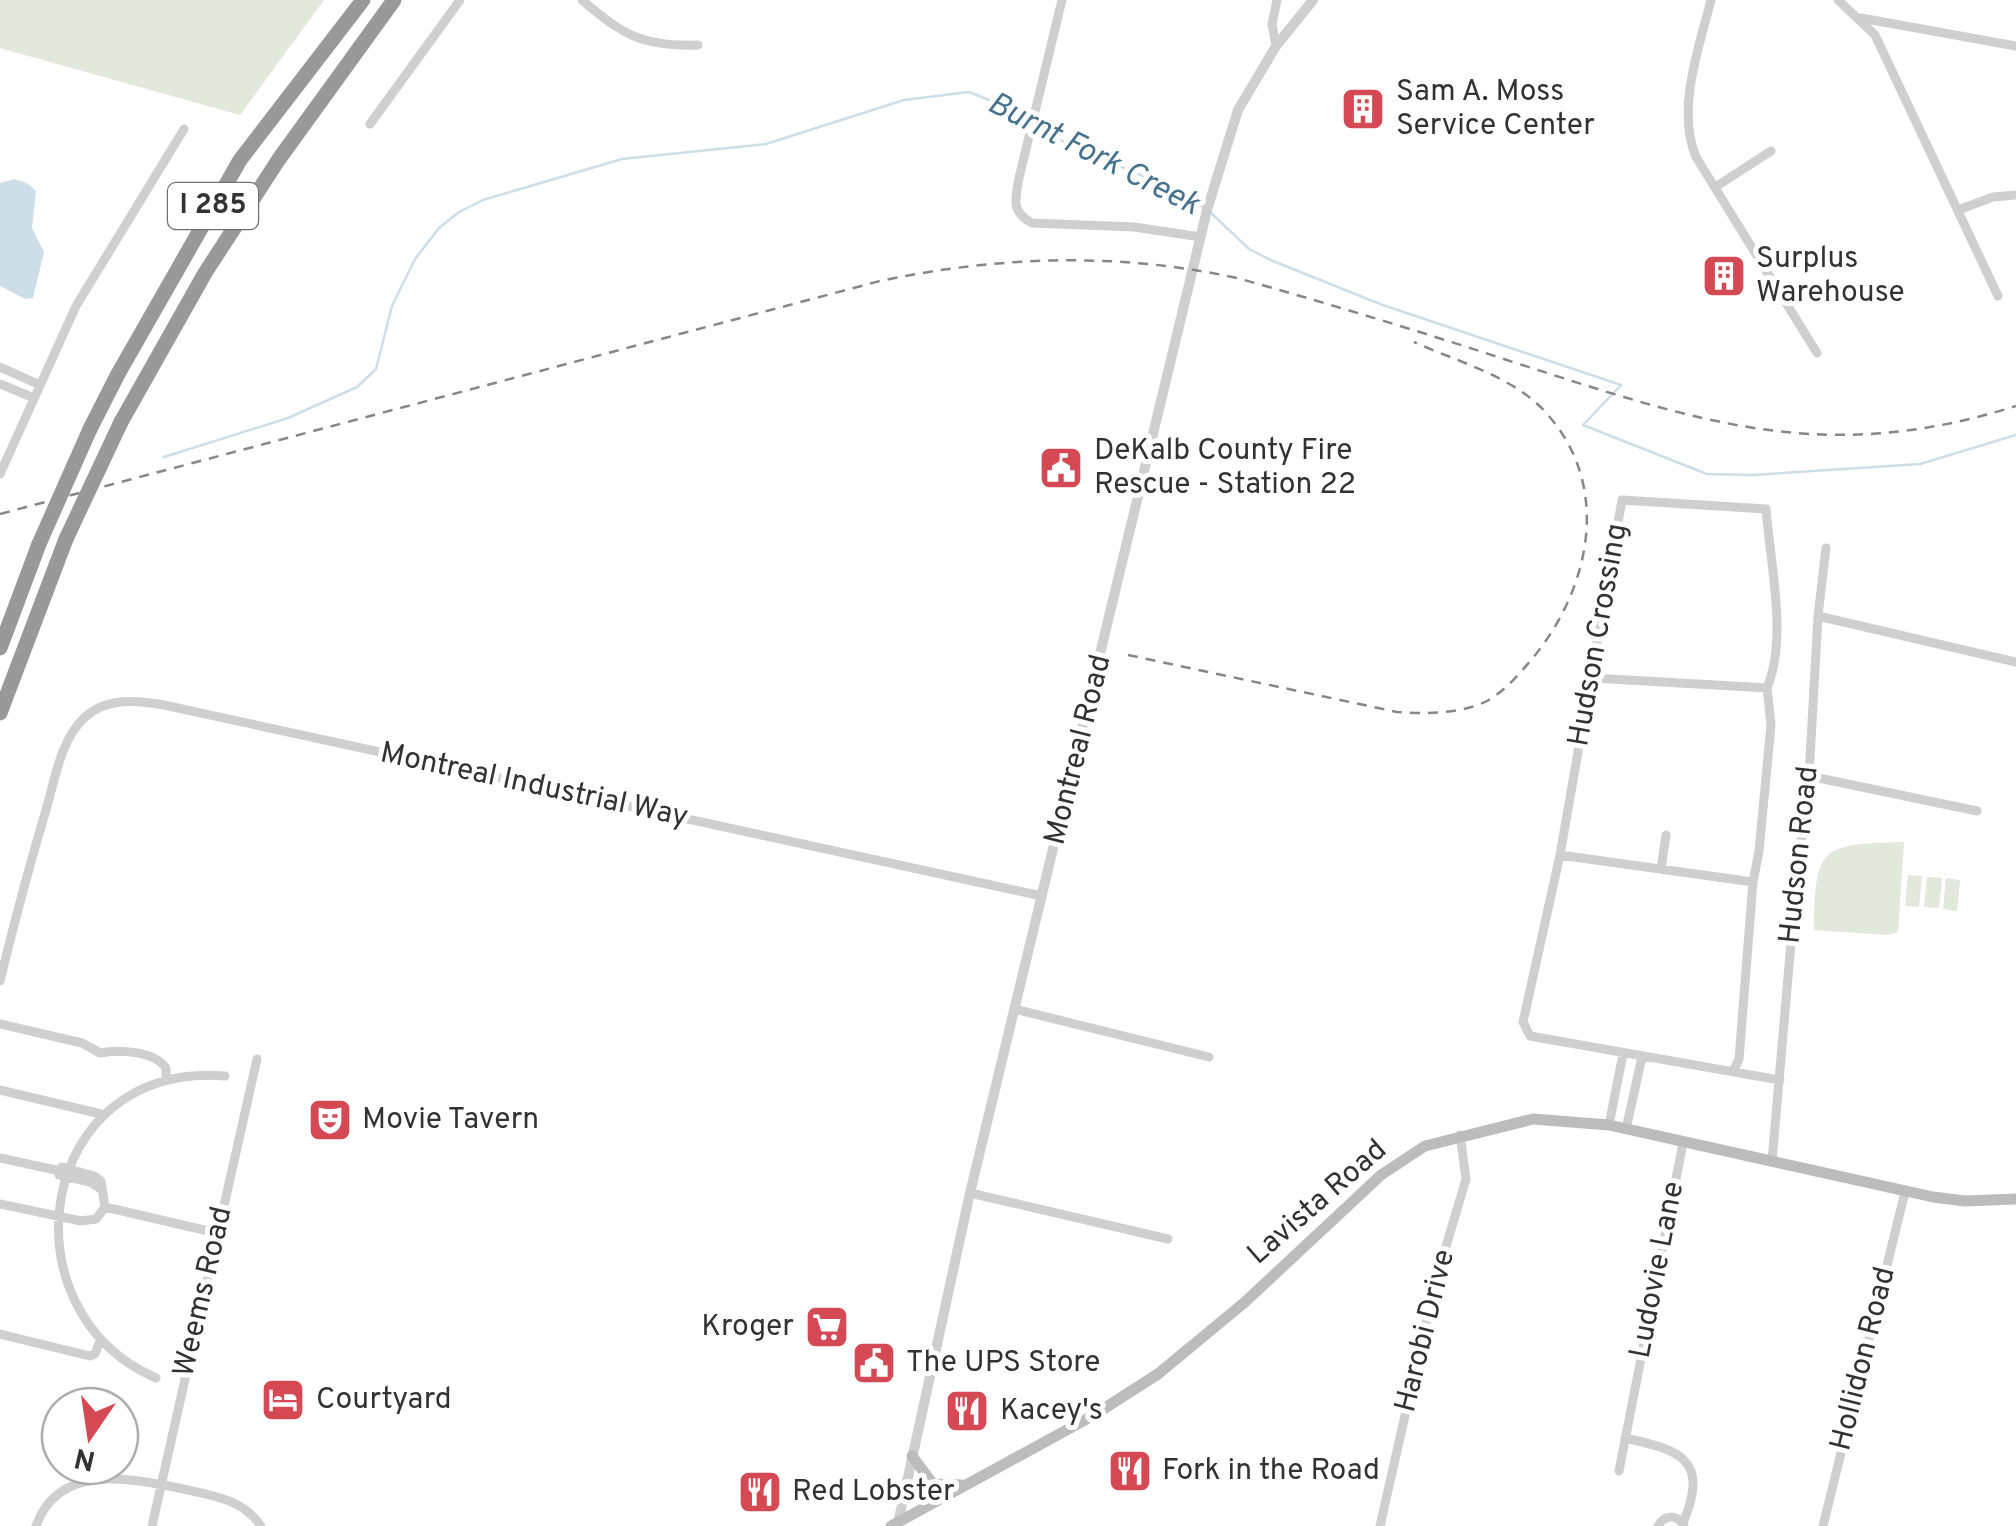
<svg xmlns="http://www.w3.org/2000/svg" width="2016" height="1526" font-family="Overpass,sans-serif">
<style>
.green{fill:#e2e8dc}
.water{fill:#cedee8}
.lines{fill:none;stroke-linecap:round;stroke-linejoin:round}
.stream{stroke:#cedee8;stroke-width:2.5}
.minor{stroke:#cfcfcf;stroke-width:9}
.tertiary{stroke:#cfcfcf;stroke-width:10}
.secondary{stroke:#bcbcbc;stroke-width:11}
.motorway{stroke:#999;stroke-width:15}
.rail{stroke:#878787;stroke-width:2.5;stroke-dasharray:10 8;stroke-linecap:butt}
.motorway-bridge{stroke:#999;stroke-width:15}
.labels{text-anchor:middle;dominant-baseline:central;stroke-width:10;stroke-linejoin:round;paint-order:stroke}
.shield{fill:#fff;stroke:#707070;stroke-width:2.5}
.shield-label{font-size:28px;font-weight:bold;fill:#323232}
.poi-label{font-size:30px;fill:#323232;stroke:#fff;text-anchor:start}
.street-label{font-size:30px;fill:#323232;stroke:#fff}
.water-label{font-size:32px;font-style:italic;fill:#47728d;stroke:#fff}
</style>
<rect width="100%" height="100%" fill="#fff"/>
<!-- green -->
<path class="green" d="M 0,0 L 324,0 L 240,115 L 0,48 Z
M 1904,842 L 1898,932 L 1887,935 L 1814,930 C 1815,846 1821,844 1904,842 Z
M 1908,875 L 1922,876 L 1919,907 L 1905,906 Z
M 1927,877 L 1942,878 L 1939,908 L 1924,907 Z
M 1946,878 L 1960,880 L 1957,911 L 1943,909 Z"/>
<!-- water -->
<path class="water" d="M 14,179 L 27,183 L 36,191 L 32,228 L 44,252 L 33,298 L 25,299 L 0,286 L 0,183 Z"/>
<g class="lines">
<!-- stream -->
<path class="stream" d="M 1036,126 C 1088,160 1151,172 1203,207
M 1210,212 L 1249,249 L 1273,261 L 1380,304 L 1621,385 L 1583,425 L 1707,474 L 1753,475 L 1920,464 L 2016,435
M 164,457 L 288,418 L 357,387 L 376,369 L 392,306 L 415,259 L 439,228 L 459,212 L 483,200 L 622,159 L 766,144 L 904,100 L 969,92 L 1002,105 L 1029,122"/>
<!-- minor -->
<path class="minor" d="M 582,0 C 623,35 643,47 698,45
M 1062,0 L 1019,178 C 1015,200 1011,212 1032,223 L 1134,227 L 1201,237
M 1711,0 C 1699,48 1676,109 1696,157 L 1817,353
M 1838,0 L 1875,35 L 1998,296
M 1861,18 L 2016,46
M 1276,46 L 1272,24 L 1277,0
M 370,124 L 460,0
M 1717,186 L 1771,151
M 1958,210 L 1993,197 L 2016,195
M 0,367 L 40,385
M 0,384 L 34,398
M 0,474 L 76,306 L 184,129
M 1818,616 L 2016,662
M 1593,678 L 1767,688
M 1767,688 C 1788,638 1770,563 1766,509 L 1622,500 L 1560,855 L 1523,1022 L 1530,1036 L 1780,1080
M 1809,776 L 1977,811
M 1560,855 L 1753,882
M 1661,869 L 1666,835
M 0,981 C 14,923 29,867 46,810 C 55,780 60,741 84,718 C 106,697 137,700 164,705 L 1042,896
M 1014,1009 L 1209,1057
M 0,1024 L 82,1043 L 100,1053 C 119,1049 154,1051 166,1068 L 166,1079
M 1733,1072 L 1739,1059 L 1753,882 L 1759,851 L 1771,725 L 1767,688
M 0,1090 L 101,1114
M 1609,1125 L 1623,1054
M 1626,1129 L 1642,1057
M 0,1158 L 60,1171
M 1772,1161 L 1797,874 L 1809,776 L 1818,616 L 1826,548
M 59,1175 L 90,1182 L 101,1189
M 970,1193 L 1168,1239
M 0,1204 L 81,1221 L 96,1219 L 105,1207 L 101,1181 L 94,1176 L 62,1167
M 105,1207 L 217,1233
M 0,1334 L 90,1356 L 95,1354 L 99,1343
M 156,1378 C 0,1310 37,1061 225,1076
M 1625,1438 C 1680,1450 1710,1459 1683,1523
M 1619,1471 L 1683,1143
M 36,1526 C 58,1463 129,1478 179,1488 C 209,1495 242,1498 261,1526
M 152,1526 L 257,1059
M 1380,1526 L 1434,1287 L 1466,1179 L 1460,1135
M 1658,1526 C 1665,1514 1677,1514 1684,1526
M 1823,1526 L 1905,1192"/>
<!-- tertiary -->
<path class="tertiary" d="M 898,1523 L 970,1193 L 1207,210 L 1238,110 L 1276,46 L 1313,0"/>
<!-- secondary -->
<path class="secondary" d="M 912,1456 L 933,1484 L 962,1485
M 891,1526 L 1094,1415 L 1158,1374 L 1245,1302 L 1381,1175 L 1425,1146 L 1533,1119 L 1609,1125 L 1933,1197 L 1965,1201 L 2016,1199"/>
<!-- motorway -->
<path class="motorway" d="M 121,422 L 205,273 L 279,159 L 394,0
M 90,429 L 118,374 L 240,160 L 363,0
M 0,648 L 39,544
M 0,713 L 66,539"/>
<!-- rail -->
<path class="rail" d="M 0,514 L 880,281 C 999,256 1117,252 1237,278 C 1330,304 1422,332 1513,362 C 1697,421 1823,467 2016,406
M 1128,655 L 1397,712 C 1425,714 1461,714 1487,701 C 1505,691 1519,674 1532,659 C 1590,589 1612,488 1548,415 C 1516,377 1458,362 1414,342"/>
<!-- motorway-bridge -->
<path class="motorway-bridge" d="M 66,539 L 121,422
M 39,544 L 90,429"/>
</g>
<!-- icons -->
<defs>
<symbol id="building-square" viewBox="-11 -11 22 22"><rect x="-9" y="-9" width="18" height="18" rx="4" fill="#d44953" stroke="#fff"/><path d="M-4-6H4V6H1V3H-1V6H-4ZM-2.5-4.3h1.7v1.8h-1.7ZM.8-4.3h1.7v1.8H.8ZM-2.5-1h1.7V.8h-1.7ZM.8-1h1.7V.8H.8Z" fill="#fff"/></symbol>
<symbol id="civic-square" viewBox="-11 -11 22 22"><rect x="-9" y="-9" width="18" height="18" rx="4" fill="#d44953" stroke="#fff"/><path d="M-.6-6.5H3V-4.5H.6V-3L4-1V1h2V6H-6V1h2V-1L-.6-3ZM-1.2 2.5V6h2.4V2.5Z" fill="#fff"/></symbol>
<symbol id="theatre-square" viewBox="-11 -11 22 22"><rect x="-9" y="-9" width="18" height="18" rx="4" fill="#d44953" stroke="#fff"/><path d="M-5-5.5Q0-4 5-5.5V0Q5 5 0 6Q-5 5-5 0ZM-3.3-2.5H-1v1.5H-3.3ZM1-2.5H3.3v1.5H1ZM-2.8 1Q0 5.5 2.8 1Z" fill="#fff"/></symbol>
<symbol id="supermarket-square" viewBox="-11 -11 22 22"><rect x="-9" y="-9" width="18" height="18" rx="4" fill="#d44953" stroke="#fff"/><path d="M-6-5.5h2.5l.6 2H6L4.5 2H-2.5L-4.4-4H-6ZM-1.5 3.2a1.3 1.3 0 1 0 .1 0ZM3 3.2a1.3 1.3 0 1 0 .1 0Z" fill="#fff"/></symbol>
<symbol id="hotel-square" viewBox="-11 -11 22 22"><rect x="-9" y="-9" width="18" height="18" rx="4" fill="#d44953" stroke="#fff"/><path d="M-6-4.5h1.5V1H6V5H4.5V3h-9V5H-6ZM-4 0a1.8 1.8 0 1 1 3.6 0ZM.5 0V-2.5h3Q6-2.5 6 0Z" fill="#fff"/></symbol>
<symbol id="restaurant-square" viewBox="-11 -11 22 22"><rect x="-9" y="-9" width="18" height="18" rx="4" fill="#d44953" stroke="#fff"/><path d="M-5-6h1v4h1v-4h1v4h1v-4h1v5L-1.5 .5V6h-2V.5L-5-1ZM5-6V6H3V1.5H1.5Q1.5-4 5-6Z" fill="#fff"/></symbol>
</defs>
<g fill-rule="evenodd">
<use href="#building-square" x="1338" y="84" width="50" height="50"/>
<use href="#building-square" x="1699" y="251" width="50" height="50"/>
<use href="#civic-square" x="1036" y="443" width="50" height="50"/>
<use href="#theatre-square" x="305" y="1095" width="50" height="50"/>
<use href="#supermarket-square" x="802" y="1302" width="50" height="50"/>
<use href="#civic-square" x="849" y="1338" width="50" height="50"/>
<use href="#hotel-square" x="258" y="1375" width="50" height="50"/>
<use href="#restaurant-square" x="942" y="1386" width="50" height="50"/>
<use href="#restaurant-square" x="1105" y="1446" width="50" height="50"/>
<use href="#restaurant-square" x="735" y="1467" width="50" height="50"/>
</g>
<g class="labels">
<!-- shield labels -->
<rect class="shield" x="168" y="183" width="90" height="46" rx="8"/>
<g class="shield-label">
<text x="213" y="206">I 285</text>
</g>
<!-- poi labels -->
<g class="poi-label">
<text x="1396" y="92">Sam A. Moss<tspan x="1396" dy="34">Service Center</tspan></text>
<text x="1756" y="259">Surplus<tspan x="1756" dy="34">Warehouse</tspan></text>
<text x="1094" y="451">DeKalb County Fire<tspan x="1094" dy="34">Rescue - Station 22</tspan></text>
<text x="362" y="1120">Movie Tavern</text>
<text x="794" y="1327" text-anchor="end">Kroger</text>
<text x="906" y="1363">The UPS Store</text>
<text x="316" y="1400">Courtyard</text>
<text x="1000" y="1411">Kacey's</text>
<text x="1162" y="1471">Fork in the Road</text>
<text x="792" y="1492">Red Lobster</text>
</g>
<!-- street labels -->
<g class="street-label">
<text transform="translate(1599 635) rotate(-80)">Hudson Crossing</text>
<text transform="translate(1079 750) rotate(-76)">Montreal Road</text>
<text transform="translate(534 786) rotate(12)">Montreal Industrial Way</text>
<text transform="translate(1800 855) rotate(-84)">Hudson Road</text>
<text transform="translate(1318 1203) rotate(-41)">Lavista Road</text>
<text transform="translate(1658 1270) rotate(-79)">Ludovie Lane</text>
<text transform="translate(204 1292) rotate(-77)">Weems Road</text>
<text transform="translate(1426 1331) rotate(-76)">Harobi Drive</text>
<text transform="translate(1864 1359) rotate(-76)">Hollidon Road</text>
</g>
<!-- water labels -->
<g class="water-label">
<text transform="translate(1093 155) rotate(27)">Burnt Fork Creek</text>
</g>
</g>
<!-- north arrow -->
<g transform="translate(90 1436) rotate(193)"><circle r="48" fill="#ffffff" stroke="#adadad" stroke-width="2.5"/>
<path d="M0-8L18 38L0 25L-18 38Z" fill="#d44953"/>
<text y="-15" font-size="28" font-weight="bold" text-anchor="middle" fill="#323232">N</text>
</g>
</svg>
